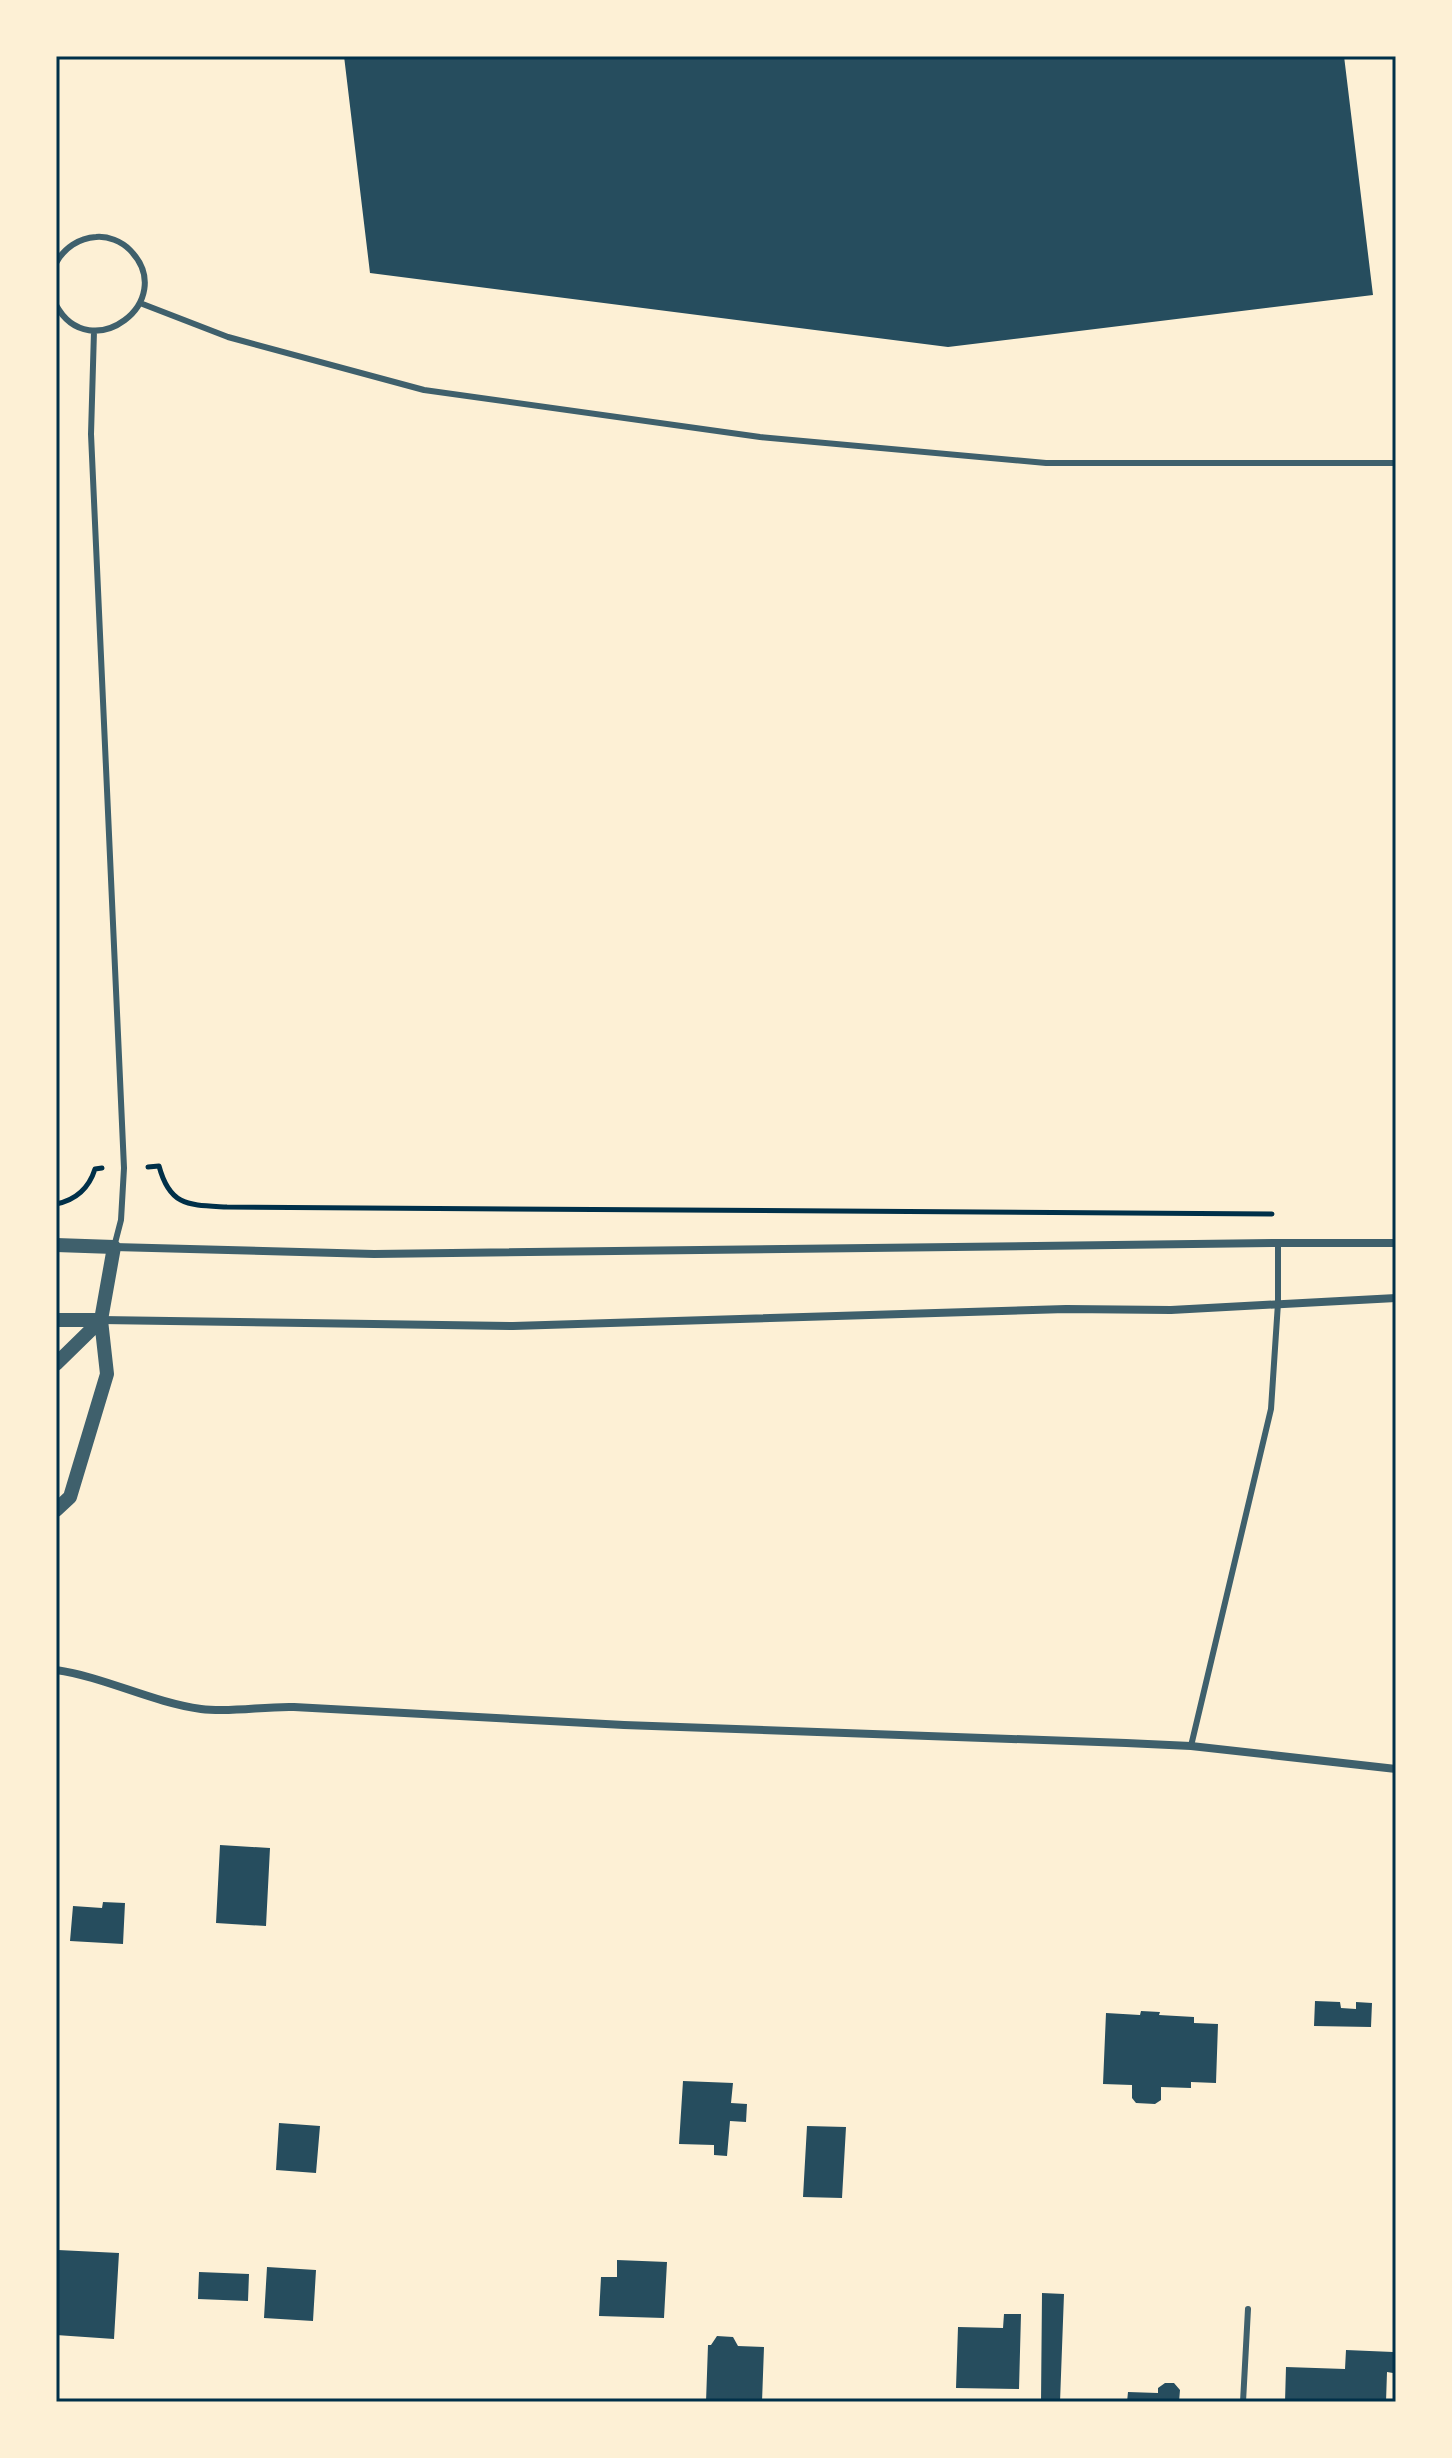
<svg xmlns="http://www.w3.org/2000/svg" width="1452" height="2458" font-family="'Fira Sans Condensed',sans-serif">
<style>
.building{fill:#264d5e}
.lines{fill:none;stroke-linecap:round;stroke-linejoin:round}
.path{stroke:#003049;stroke-width:5}
.service{stroke:#3f606c;stroke-width:6}
.minor{stroke:#3f606c;stroke-width:8}
.tertiary{stroke:#3f606c;stroke-width:14}
.neatline{fill:none;stroke:#003049;stroke-width:3}
</style>
<rect width="100%" height="100%" fill="#fdf0d5"/>
<!-- building -->
<path class="building" d="M 344,56 L 1344,56 L 1373,295 L 948,347 L 370,273 Z
M 220,1845 L 270,1848 L 266,1926 L 216,1923 Z
M 103,1902 L 125,1903 L 123,1944 L 70,1941 L 73,1906 L 102,1908 Z
M 1315,2001 L 1340,2002 L 1341,2008 L 1356,2009 L 1356,2002 L 1372,2003 L 1371,2027 L 1314,2026 Z
M 1141,2011 L 1160,2012 L 1159,2015 L 1194,2017 L 1194,2023 L 1218,2024 L 1216,2083 L 1191,2082 L 1191,2088 L 1161,2087 L 1161,2100 L 1155,2104 L 1136,2103 L 1132,2098 L 1132,2085 L 1103,2084 L 1106,2013 L 1140,2015 Z
M 683,2081 L 733,2083 L 731,2103 L 747,2104 L 746,2122 L 730,2121 L 727,2156 L 714,2155 L 714,2145 L 679,2144 Z
M 279,2123 L 320,2126 L 316,2173 L 276,2170 Z
M 807,2126 L 846,2127 L 842,2198 L 803,2197 Z
M 58,2250 L 119,2253 L 114,2339 L 56,2335 Z
M 617,2260 L 667,2262 L 664,2318 L 599,2316 L 601,2277 L 617,2277 Z
M 267,2267 L 316,2270 L 313,2321 L 264,2318 Z
M 199,2272 L 249,2274 L 248,2301 L 198,2299 Z
M 1042,2293 L 1064,2294 L 1060,2402 L 1041,2402 Z
M 1004,2314 L 1021,2314 L 1019,2389 L 956,2388 L 958,2327 L 1003,2328 Z
M 717,2336 L 733,2337 L 738,2346 L 764,2347 L 762,2402 L 706,2402 L 708,2345 L 711,2345 Z
M 1346,2350 L 1393,2352 L 1393,2373 L 1387,2372 L 1386,2402 L 1285,2402 L 1286,2367 L 1345,2369 Z
M 1165,2383 L 1174,2383 L 1180,2390 L 1179,2402 L 1127,2402 L 1128,2392 L 1158,2393 L 1158,2388 Z"/>
<g class="lines">
<!-- path -->
<path class="path" d="M 148,1167 L 159,1166 C 170,1207 189,1205 227,1207 L 1272,1214
M 56,1204 C 76,1200 89,1188 95,1169 L 102,1168"/>
<!-- service -->
<path class="service" d="M 56,263 C 64,248 79,238 96,237 C 108,236 121,241 130,250 C 180,301 90,368 56,305
M 140,303 L 228,337 L 424,390 L 760,437 L 1046,463 L 1396,463
M 94,331 L 91,434 L 124,1168 L 121,1220 L 114,1247
M 1191,1746 L 1271,1409 L 1278,1303 L 1278,1243
M 1243,2402 L 1248,2309"/>
<!-- minor -->
<path class="minor" d="M 114,1247 L 374,1254 L 1278,1243 L 1396,1243
M 101,1320 L 513,1326 L 1066,1309 L 1171,1310 L 1396,1298
M 56,1670 C 105,1677 151,1702 201,1709 C 232,1713 263,1706 294,1707 L 624,1725 L 1126,1743 L 1191,1746 L 1396,1769"/>
<!-- tertiary -->
<path class="tertiary" d="M 56,1245 L 114,1247 L 101,1320 L 107,1374 L 70,1497 L 56,1510
M 56,1320 L 101,1320
M 56,1364 L 101,1320"/>
</g>
<!-- border -->
<rect width="1452" height="2458" fill="none" stroke="#fdf0d5" stroke-width="116"/>
<rect x="58" y="58" width="1336" height="2342" class="neatline"/>
</svg>
